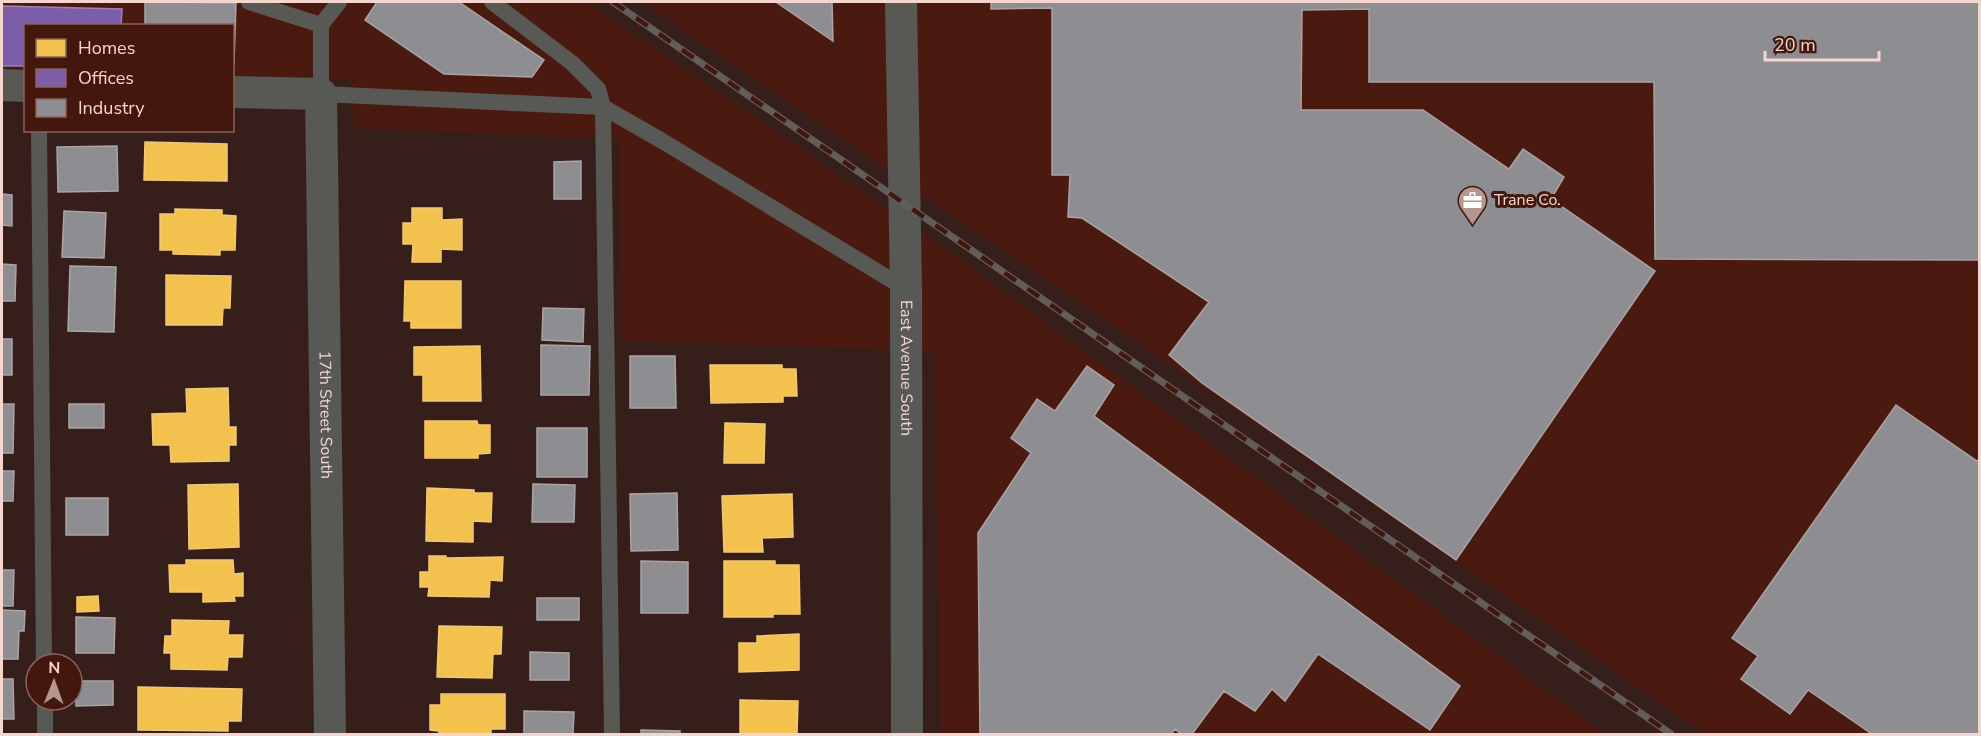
<svg xmlns="http://www.w3.org/2000/svg" width="1981" height="736" font-family="'Nunito Sans',sans-serif">
<style>
.built{fill:#4a1a10}
.homes{fill:#f2c14e;stroke:#f3c775;stroke-width:1.5}
.offices{fill:#7b5ea7;stroke:#a082b3;stroke-width:1.5}
.industry{fill:#8d8d92;stroke:#aca3a4;stroke-width:1.5}
.lines{fill:none;stroke-linecap:round;stroke-linejoin:round}
.lane{stroke:#585954;stroke-width:16}
.street{stroke:#585954;stroke-width:32}
.rail-casing{stroke:#625d59;stroke-width:7}
.rail{stroke:#43170d;stroke-width:4.5;stroke-dasharray:14;stroke-linecap:butt}
.labels{text-anchor:middle;dominant-baseline:central;stroke-width:6;stroke-linejoin:round;paint-order:stroke}
.poi-label{font-size:16px;fill:#f5d6cf;stroke:#43170d;text-anchor:start}
.street-label{font-size:16px;fill:#f5d6cf;stroke:#43170d}
</style>
<rect width="100%" height="100%" fill="#361f1a"/>
<!-- built -->
<path class="built" d="M 2,2 L 587,2 L 940,245 L 1604,734 L 941,734 L 934,351 L 622,341 L 619,139 L 353,128 L 352,80 L 233,75 L 232,26 L 26,26 L 25,69 L 2,68 Z
M 643,2 L 1979,2 L 1979,734 L 1706,734 Z"/>
<!-- homes -->
<path class="homes" d="M 145,142 L 227,144 L 227,181 L 144,180 Z
M 412,208 L 442,208 L 442,220 L 462,219 L 462,250 L 441,249 L 441,262 L 412,262 L 413,244 L 403,244 L 403,223 L 412,223 Z
M 175,209 L 222,210 L 222,215 L 236,216 L 235,250 L 220,250 L 220,255 L 173,254 L 173,250 L 160,250 L 160,214 L 175,214 Z
M 166,275 L 231,276 L 230,308 L 223,308 L 222,325 L 166,325 Z
M 405,281 L 461,281 L 461,328 L 411,328 L 411,321 L 404,321 Z
M 480,346 L 481,401 L 423,401 L 423,375 L 414,375 L 414,347 Z
M 710,365 L 782,365 L 782,369 L 796,369 L 797,396 L 783,396 L 783,402 L 711,403 Z
M 228,388 L 229,427 L 236,427 L 236,445 L 229,445 L 229,461 L 171,462 L 170,445 L 153,445 L 152,414 L 187,413 L 186,389 Z
M 425,421 L 477,421 L 478,425 L 490,425 L 490,453 L 478,454 L 478,458 L 425,458 Z
M 725,423 L 765,424 L 764,463 L 724,463 Z
M 238,484 L 239,547 L 189,549 L 188,485 Z
M 427,488 L 474,490 L 474,493 L 492,493 L 491,522 L 473,521 L 473,542 L 426,541 Z
M 792,494 L 793,537 L 762,538 L 763,552 L 724,552 L 722,496 Z
M 429,556 L 446,556 L 446,558 L 503,557 L 502,581 L 490,580 L 489,597 L 428,596 L 429,587 L 420,587 L 420,572 L 429,572 Z
M 186,560 L 233,560 L 234,574 L 243,573 L 243,596 L 234,596 L 235,601 L 203,602 L 203,592 L 170,592 L 169,565 L 186,565 Z
M 724,561 L 775,561 L 775,565 L 799,565 L 800,614 L 773,614 L 773,617 L 724,617 Z
M 98,596 L 99,611 L 77,612 L 77,597 Z
M 172,620 L 229,621 L 228,635 L 243,635 L 242,657 L 228,657 L 227,670 L 171,669 L 171,653 L 164,653 L 165,636 L 172,636 Z
M 439,626 L 502,627 L 501,654 L 493,654 L 492,678 L 437,677 Z
M 799,634 L 799,670 L 739,672 L 739,643 L 757,643 L 757,636 Z
M 138,687 L 242,689 L 241,721 L 228,721 L 228,731 L 138,730 Z
M 441,694 L 505,694 L 505,729 L 491,729 L 491,734 L 439,734 L 439,731 L 430,730 L 430,705 L 441,705 Z
M 740,700 L 798,701 L 797,734 L 740,734 Z"/>
<!-- offices -->
<path class="offices" d="M 2,6 L 122,9 L 121,26 L 26,26 L 26,66 L 2,66 Z"/>
<!-- industry -->
<path class="industry" d="M 145,2 L 236,3 L 234,63 L 232,63 L 232,26 L 145,26 Z
M 377,2 L 459,2 L 544,60 L 532,77 L 444,74 L 365,20 Z
M 776,2 L 832,2 L 833,41 Z
M 991,2 L 1980,2 L 1980,260 L 1655,259 L 1654,82 L 1369,82 L 1369,9 L 1302,10 L 1301,110 L 1423,110 L 1509,169 L 1523,149 L 1564,177 L 1551,199 L 1655,271 L 1456,560 L 1202,383 L 1169,355 L 1209,302 L 1082,218 L 1068,217 L 1070,175 L 1052,175 L 1052,8 L 991,9 Z
M 117,146 L 118,191 L 58,192 L 57,147 Z
M 581,161 L 581,199 L 554,199 L 554,162 Z
M 2,194 L 12,195 L 12,226 L 2,225 Z
M 64,211 L 106,213 L 104,258 L 62,257 Z
M 2,264 L 16,265 L 15,301 L 2,301 Z
M 70,266 L 116,267 L 114,332 L 68,331 Z
M 543,308 L 584,309 L 583,342 L 542,340 Z
M 2,339 L 12,339 L 12,375 L 2,375 Z
M 541,345 L 590,346 L 589,395 L 541,395 Z
M 630,356 L 675,356 L 676,408 L 630,408 Z
M 1087,366 L 1114,385 L 1094,416 L 1460,686 L 1430,730 L 1318,654 L 1285,701 L 1272,689 L 1255,711 L 1224,691 L 1192,734 L 1181,734 L 1175,729 L 1171,734 L 980,734 L 978,533 L 1031,453 L 1011,438 L 1037,399 L 1055,411 Z
M 2,404 L 14,404 L 13,453 L 2,453 Z
M 69,404 L 104,404 L 104,428 L 69,428 Z
M 1896,405 L 1977,461 L 1980,458 L 1980,734 L 1872,734 L 1808,690 L 1790,714 L 1741,679 L 1758,656 L 1732,638 Z
M 537,428 L 587,428 L 587,477 L 537,477 Z
M 2,471 L 14,471 L 13,501 L 2,501 Z
M 533,484 L 575,485 L 574,522 L 532,522 Z
M 677,493 L 678,550 L 631,551 L 630,494 Z
M 66,498 L 108,498 L 108,535 L 66,535 Z
M 641,561 L 688,562 L 688,613 L 641,613 Z
M 2,570 L 14,570 L 13,606 L 2,606 Z
M 537,598 L 579,598 L 579,620 L 537,620 Z
M 2,610 L 25,611 L 24,631 L 19,631 L 18,659 L 2,659 Z
M 76,617 L 115,618 L 114,653 L 76,653 Z
M 530,652 L 569,653 L 569,680 L 530,680 Z
M 2,679 L 13,679 L 14,719 L 2,719 Z
M 76,681 L 113,681 L 113,705 L 76,706 Z
M 524,711 L 574,712 L 573,734 L 524,734 Z
M 641,730 L 680,731 L 680,734 L 641,734 Z"/>
<g class="lines">
<!-- lane -->
<path class="lane" d="M 249,2 L 321,25
M 339,2 L 321,25 L 321,94 L 603,107 L 664,142 L 906,289
M 492,2 L 572,63 L 598,89 L 603,107 L 612,734
M 39,130 L 44,664
M 45,700 L 45,734"/>
<!-- street -->
<g class="street">
<path id="s1" d="M 901,2 L 906,289 L 907,734"/>
<path d="M 2,85 L 26,86"/>
<path id="s2" d="M 232,92 L 321,94 L 330,734"/>
</g>
<defs>
<path id="rail" d="M 613,2 L 1671,734"/>
</defs>
<!-- rail casing -->
<use href="#rail" class="rail-casing"/>
<!-- rail -->
<use href="#rail" class="rail"/>
</g>
<!-- icons -->
<defs>
<symbol id="office-pin" viewBox="-11 -11 22 30"><path d="M0 17L-7.5 6A9.5 9.5 0 1 1 7.5 6Z" fill="#b29690" stroke="#43170d"/><path d="M-6-3h4V-5.5h4V-3h4V5H-6ZM-1-4.5V-3h2v-1.5ZM-6 0V1H6V0Z" fill="#fff"/></symbol>
</defs>
<g fill-rule="evenodd">
<use href="#office-pin" x="1456" y="184" width="33" height="45"/>
</g>
<g class="labels">
<!-- poi labels -->
<g class="poi-label">
<text x="1494" y="200">Trane Co.</text>
</g>
<!-- street labels -->
<g class="street-label">
<text stroke="none"><textPath href="#s1" startOffset="366">East Avenue South</textPath></text>
<text stroke="none"><textPath href="#s2" startOffset="410">17th Street South</textPath></text>
</g>
</g>
<!-- border -->
<rect width="1981" height="736" fill="none" stroke="#f5d6cf" stroke-width="6"/>
<!-- legend -->
<rect x="24" y="24" width="210" height="108" fill="#43170d" stroke="#8a635b" stroke-width="1.5"/>
<rect x="36" y="39" width="30" height="18" fill="#f2c14e" stroke="#8a635b" stroke-width="1.5"/>
<text x="78" y="54" font-size="18" fill="#f5d6cf">Homes</text>
<rect x="36" y="69" width="30" height="18" fill="#7b5ea7" stroke="#8a635b" stroke-width="1.5"/>
<text x="78" y="84" font-size="18" fill="#f5d6cf">Offices</text>
<rect x="36" y="99" width="30" height="18" fill="#8d8d92" stroke="#8a635b" stroke-width="1.5"/>
<text x="78" y="114" font-size="18" fill="#f5d6cf">Industry</text>
<!-- north arrow -->
<g transform="translate(54 682) rotate(1)"><circle r="28" fill="#43170d" stroke="#8a635b" stroke-width="1.5"/>
<path d="M0-4.5L10 22L0 15L-10 22Z" fill="#b29690"/>
<text y="-9" font-size="16" font-weight="bold" text-anchor="middle" fill="#f5d6cf">N</text>
</g>
<!-- scale -->
<path d="M1765 51v9h114v-9" fill="none" stroke="#f5d6cf" stroke-width="3"/>
<text x="1774" y="51" font-size="18" fill="#f5d6cf" stroke="#43170d" stroke-width="4.5" paint-order="stroke">20 m</text>
</svg>
